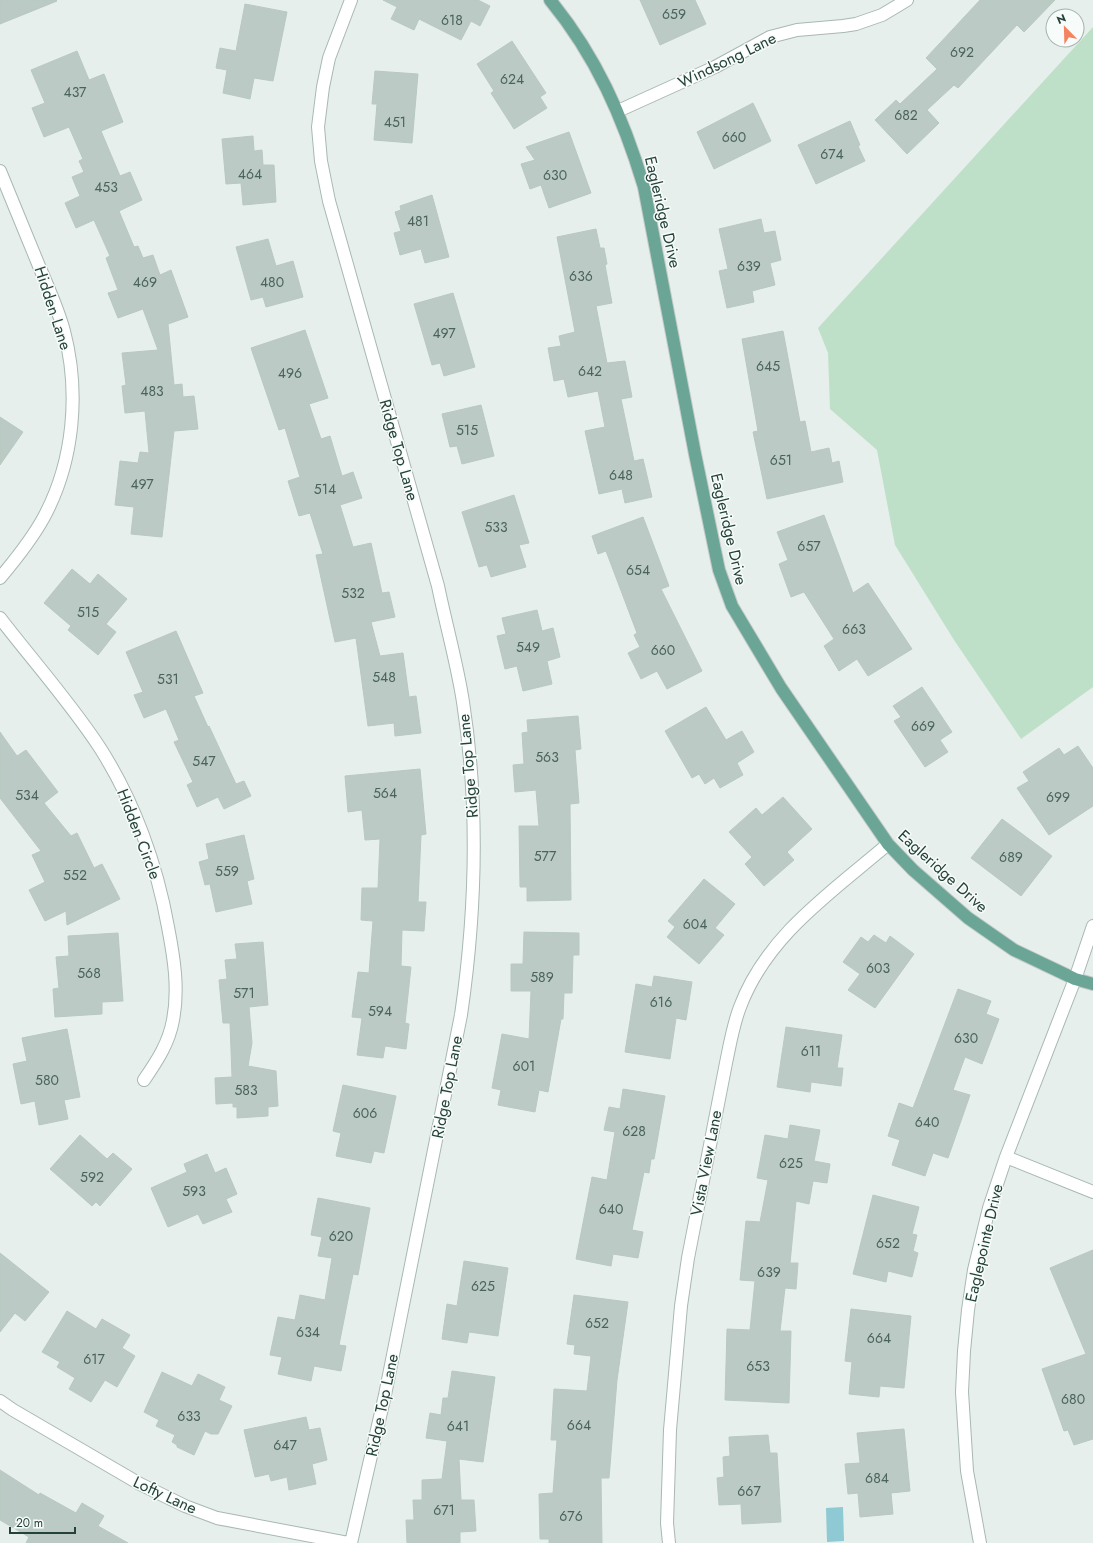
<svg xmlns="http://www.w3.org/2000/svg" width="1093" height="1543" font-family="Jost,sans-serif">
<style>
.green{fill:#bfe0c8}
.water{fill:#8ec9d4}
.building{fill:#bbcac4;stroke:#b8c9c2}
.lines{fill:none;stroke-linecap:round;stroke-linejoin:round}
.minor-casing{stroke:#a8b8b2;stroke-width:14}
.major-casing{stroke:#c2cac8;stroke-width:14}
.minor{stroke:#fff;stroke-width:12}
.major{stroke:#6aa596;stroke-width:12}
.labels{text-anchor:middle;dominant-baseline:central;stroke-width:3;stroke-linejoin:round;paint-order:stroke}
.number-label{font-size:14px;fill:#4a645c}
.street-label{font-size:16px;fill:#24423a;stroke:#f7fbf9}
</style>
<rect width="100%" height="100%" fill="#e6efeb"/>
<!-- green -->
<path class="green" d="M 1093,27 L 1093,687 L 1021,739 L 954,640 L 895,545 L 877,450 L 830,409 L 828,353 L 818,328 Z"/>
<!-- water -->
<path class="water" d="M 843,1507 L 844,1541 L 827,1542 L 826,1508 Z"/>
<!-- building -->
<path class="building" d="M 0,0 L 56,0 L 57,1 L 0,24 Z
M 383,0 L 478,0 L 490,6 L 480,26 L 471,21 L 461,40 L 419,19 L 414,30 L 391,19 L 397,7 Z
M 640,0 L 695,0 L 706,24 L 660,45 Z
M 980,0 L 1055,0 L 1024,32 L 1017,25 L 958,88 L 954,85 L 927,110 L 939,123 L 907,154 L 875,120 L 896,100 L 900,104 L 937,69 L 926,58 Z
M 245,4 L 287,12 L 273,81 L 254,78 L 250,99 L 223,93 L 227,70 L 216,68 L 220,48 L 236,51 Z
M 512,41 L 546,93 L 540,97 L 547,108 L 514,129 L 491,93 L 494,91 L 477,64 Z
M 77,51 L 89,80 L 104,74 L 123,122 L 101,131 L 120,176 L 130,172 L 142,200 L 119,211 L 134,247 L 138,246 L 143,258 L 153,255 L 160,275 L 171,270 L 188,317 L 168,324 L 174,385 L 182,384 L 183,397 L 194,396 L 198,429 L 174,431 L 162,537 L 131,534 L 134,507 L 115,505 L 120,461 L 138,463 L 140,452 L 149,453 L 145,411 L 125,413 L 122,386 L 126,385 L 122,353 L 158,350 L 143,309 L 118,318 L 108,293 L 118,290 L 106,258 L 110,256 L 94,220 L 76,228 L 65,203 L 80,196 L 72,177 L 84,172 L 79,161 L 83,159 L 69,127 L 44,137 L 32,108 L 45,103 L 31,70 Z
M 375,71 L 418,74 L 412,143 L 374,140 L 377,104 L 372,104 Z
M 753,103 L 771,141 L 714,169 L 697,132 Z
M 850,121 L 860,145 L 858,146 L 865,161 L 816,184 L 798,145 Z
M 569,132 L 591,193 L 549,208 L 541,185 L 530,189 L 521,164 L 535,160 L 526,147 Z
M 253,136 L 254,151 L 262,150 L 263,165 L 274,165 L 276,202 L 243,205 L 241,183 L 226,184 L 222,139 Z
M 432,195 L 449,257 L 425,263 L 421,249 L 400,255 L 394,233 L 401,231 L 395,212 L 401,210 L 400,206 Z
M 761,219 L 764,233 L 775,231 L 781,260 L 770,263 L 775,285 L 752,291 L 754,302 L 727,308 L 719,271 L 728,269 L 719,229 Z
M 596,229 L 600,248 L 604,248 L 607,264 L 605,265 L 612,303 L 596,306 L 607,363 L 625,361 L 632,397 L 621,399 L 634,461 L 643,459 L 652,497 L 625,503 L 622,489 L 599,494 L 585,431 L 605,427 L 598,391 L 568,397 L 564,379 L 554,381 L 548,348 L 561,346 L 559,336 L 575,332 L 557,237 Z
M 268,239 L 276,266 L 293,261 L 303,297 L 266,307 L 263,297 L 251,300 L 236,247 Z
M 453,293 L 475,367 L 444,376 L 440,363 L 432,365 L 414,304 Z
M 305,330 L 328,398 L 309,404 L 321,439 L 330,436 L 342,476 L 353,472 L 362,498 L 340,505 L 353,547 L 371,543 L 382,593 L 389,592 L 395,617 L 371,622 L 380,656 L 403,653 L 409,697 L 416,696 L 421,733 L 395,736 L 394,723 L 368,726 L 356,638 L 335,642 L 316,555 L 323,554 L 310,513 L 299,516 L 288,481 L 300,477 L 285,428 L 279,430 L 251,348 Z
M 783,331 L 800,422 L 805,421 L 811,452 L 829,448 L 832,463 L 839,461 L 843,482 L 767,499 L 753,432 L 758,431 L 742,339 Z
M 481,405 L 494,456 L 462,464 L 457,446 L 450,447 L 442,414 Z
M 0,417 L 23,432 L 0,465 Z
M 514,495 L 529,543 L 519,545 L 526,567 L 491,577 L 487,565 L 479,567 L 462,512 Z
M 824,515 L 853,593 L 868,583 L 912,649 L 868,676 L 857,659 L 839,671 L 824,646 L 834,639 L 804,592 L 791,597 L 779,564 L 788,560 L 777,532 Z
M 643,517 L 669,586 L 661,589 L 702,671 L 667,689 L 657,671 L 641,679 L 628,653 L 640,647 L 634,635 L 637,633 L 606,551 L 598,554 L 592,536 Z
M 72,569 L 90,584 L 98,574 L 127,599 L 106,624 L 116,632 L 98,655 L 68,630 L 71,626 L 44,603 Z
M 537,610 L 542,631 L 553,628 L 560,657 L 547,661 L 552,684 L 523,691 L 517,666 L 505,669 L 497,636 L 506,634 L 502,618 Z
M 176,631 L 203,693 L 194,696 L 208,727 L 209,726 L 236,784 L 244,781 L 251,796 L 224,809 L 218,797 L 197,807 L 187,785 L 193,782 L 174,742 L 179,740 L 166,709 L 144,718 L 134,695 L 143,692 L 126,652 Z
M 922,687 L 952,732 L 940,740 L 948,752 L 925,767 L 894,721 L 901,717 L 893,706 Z
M 706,707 L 726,740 L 742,731 L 754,752 L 737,763 L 743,775 L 720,788 L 714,778 L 705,784 L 699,774 L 692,778 L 665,731 Z
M 578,716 L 581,749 L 575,750 L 579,803 L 570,804 L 571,900 L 527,901 L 527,887 L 520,887 L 519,826 L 539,826 L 536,790 L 515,792 L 513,765 L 524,764 L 522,733 L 528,732 L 527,720 Z
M 0,732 L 17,756 L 26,750 L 58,792 L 44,803 L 71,836 L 77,833 L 94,868 L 102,864 L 120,899 L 67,925 L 66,911 L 45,921 L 29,890 L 45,882 L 32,855 L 41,851 L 0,798 Z
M 1078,746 L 1093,768 L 1093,806 L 1049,835 L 1017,788 L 1029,781 L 1023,772 L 1059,748 L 1064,755 Z
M 420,769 L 426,834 L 421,835 L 418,902 L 426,902 L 424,931 L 402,930 L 401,966 L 411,967 L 405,1023 L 409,1024 L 406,1049 L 385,1046 L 383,1058 L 357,1055 L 362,1018 L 352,1017 L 358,972 L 369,973 L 373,921 L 361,920 L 362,888 L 378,888 L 380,839 L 365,840 L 362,810 L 348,812 L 345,776 Z
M 783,797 L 812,829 L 787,852 L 794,860 L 764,886 L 745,864 L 752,857 L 729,832 L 756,808 L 762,815 Z
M 1002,819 L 1052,856 L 1021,896 L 971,858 Z
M 244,835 L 254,879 L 247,881 L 252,904 L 216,912 L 210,884 L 205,885 L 199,862 L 209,859 L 206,844 Z
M 704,879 L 735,904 L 715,928 L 724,935 L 699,964 L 667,937 L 675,927 L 668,921 Z
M 524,932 L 579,933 L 579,955 L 573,955 L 572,993 L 564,993 L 563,1019 L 561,1019 L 548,1092 L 539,1090 L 535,1112 L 498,1105 L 501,1090 L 492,1088 L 502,1034 L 529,1039 L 531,991 L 511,991 L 511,964 L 523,964 Z
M 118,933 L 123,1001 L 102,1002 L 102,1014 L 55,1017 L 53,989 L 59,988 L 56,957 L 69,956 L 68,936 Z
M 874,935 L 886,943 L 890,936 L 914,954 L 875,1008 L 848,990 L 860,974 L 843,962 L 861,937 L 868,942 Z
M 263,942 L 268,1005 L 249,1007 L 252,1043 L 248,1066 L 276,1071 L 278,1106 L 268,1107 L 268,1116 L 237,1118 L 237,1107 L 233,1107 L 233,1103 L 216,1104 L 215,1078 L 232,1077 L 230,1023 L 223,1023 L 219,980 L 227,979 L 225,960 L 237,959 L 235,944 Z
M 654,976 L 692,982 L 686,1020 L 676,1018 L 670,1059 L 625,1052 L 636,984 L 652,987 Z
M 958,989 L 991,1001 L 986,1014 L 999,1019 L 982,1064 L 965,1057 L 953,1090 L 970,1095 L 948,1158 L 933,1153 L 925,1176 L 892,1165 L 900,1140 L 888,1136 L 899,1103 L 913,1108 Z
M 786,1027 L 842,1035 L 837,1068 L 843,1068 L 841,1086 L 811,1082 L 810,1092 L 777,1087 Z
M 67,1029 L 80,1097 L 64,1100 L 68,1119 L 39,1125 L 35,1101 L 21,1104 L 13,1064 L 27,1061 L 22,1038 Z
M 343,1085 L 396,1096 L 384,1153 L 374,1151 L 371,1163 L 336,1156 L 341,1133 L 333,1131 Z
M 623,1089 L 665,1096 L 654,1159 L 651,1159 L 649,1173 L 644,1172 L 632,1230 L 643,1232 L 638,1258 L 613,1254 L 611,1266 L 576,1259 L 592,1177 L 607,1180 L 615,1132 L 604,1130 L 609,1107 L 620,1109 Z
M 790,1125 L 820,1130 L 814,1161 L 830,1164 L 827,1183 L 813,1181 L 809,1204 L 796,1201 L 790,1263 L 798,1263 L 796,1289 L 785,1288 L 780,1331 L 791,1331 L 789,1403 L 725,1400 L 727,1329 L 750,1330 L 755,1281 L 740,1280 L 746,1221 L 760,1222 L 768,1180 L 757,1178 L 765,1135 L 788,1139 Z
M 80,1135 L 107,1159 L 113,1153 L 132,1169 L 100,1206 L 96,1202 L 92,1206 L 50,1169 Z
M 207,1154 L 215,1173 L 226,1168 L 237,1194 L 226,1199 L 232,1212 L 203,1224 L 198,1214 L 168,1227 L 151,1188 L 187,1172 L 184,1164 Z
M 873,1195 L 919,1207 L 912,1234 L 917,1235 L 913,1251 L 918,1253 L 912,1277 L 888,1271 L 886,1282 L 853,1274 Z
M 318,1198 L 370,1208 L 358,1275 L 353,1274 L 339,1345 L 346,1346 L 341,1371 L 314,1366 L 311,1381 L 278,1374 L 282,1357 L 270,1355 L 278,1317 L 295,1320 L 300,1295 L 325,1300 L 332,1258 L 318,1256 L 322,1237 L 311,1235 Z
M 1093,1250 L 1093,1439 L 1074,1445 L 1068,1430 L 1064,1431 L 1042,1369 L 1086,1354 L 1050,1268 Z
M 0,1253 L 49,1292 L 25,1321 L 15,1313 L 0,1332 Z
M 464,1261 L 508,1268 L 498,1336 L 469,1332 L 467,1343 L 442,1339 L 447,1304 L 457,1306 Z
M 574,1295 L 628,1302 L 617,1380 L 609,1478 L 601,1478 L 602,1543 L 549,1543 L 549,1539 L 540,1539 L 539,1494 L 553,1493 L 557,1440 L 551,1440 L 554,1389 L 587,1391 L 591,1356 L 574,1354 L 575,1345 L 567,1344 Z
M 851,1309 L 911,1316 L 904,1388 L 880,1386 L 879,1397 L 849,1394 L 852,1362 L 845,1361 Z
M 67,1311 L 96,1329 L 102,1319 L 130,1335 L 122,1348 L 135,1356 L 117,1387 L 105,1380 L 91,1402 L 69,1389 L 75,1378 L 57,1367 L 60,1362 L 42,1352 Z
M 452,1371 L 495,1377 L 483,1462 L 459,1459 L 461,1500 L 474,1500 L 476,1531 L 460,1532 L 460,1543 L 407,1543 L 406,1520 L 414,1520 L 413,1500 L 422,1500 L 422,1480 L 442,1479 L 447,1441 L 426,1438 L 430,1413 L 441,1415 L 443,1398 L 448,1398 Z
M 162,1372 L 192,1386 L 198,1374 L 225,1387 L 219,1400 L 232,1406 L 218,1434 L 211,1434 L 205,1431 L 194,1455 L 177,1447 L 177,1445 L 172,1442 L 175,1435 L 156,1426 L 159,1420 L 144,1412 Z
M 306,1417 L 309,1430 L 320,1428 L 327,1460 L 312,1464 L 316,1484 L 289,1490 L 287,1477 L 271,1481 L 269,1474 L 255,1477 L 244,1430 Z
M 904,1429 L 910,1491 L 891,1493 L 893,1514 L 860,1517 L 858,1493 L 848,1494 L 845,1464 L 860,1463 L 857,1433 Z
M 768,1435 L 770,1453 L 777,1453 L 781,1522 L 742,1524 L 741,1504 L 719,1505 L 717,1478 L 724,1477 L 723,1457 L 730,1456 L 729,1437 Z
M 0,1470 L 39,1495 L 40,1493 L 76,1513 L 82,1503 L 104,1516 L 98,1526 L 128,1543 L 26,1543 L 29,1537 L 0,1520 Z"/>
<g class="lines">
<defs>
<path id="minor" d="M 351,0 L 329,58 L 323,87 L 318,127 L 321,161 L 329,201 L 438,586 C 446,625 457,663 463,702 C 479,805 476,912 461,1015 L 385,1395 L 351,1543
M 618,111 L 715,67 L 770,37 L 797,30 L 843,26 L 856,24 L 882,15 L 907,0
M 0,171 C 13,203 26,234 39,266 C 48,287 58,309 64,331 C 80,392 74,461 44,517 C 32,539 16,559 0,578
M 0,618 C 33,661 70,702 100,748 C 134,801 157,865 168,927 C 174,958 179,989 173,1020 C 169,1043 157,1061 144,1080
M 1006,1157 L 1093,1192
M 0,1401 L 13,1410 L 140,1484 L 185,1506 L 217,1518 L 348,1543
M 669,1543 L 667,1523 L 670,1430 L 681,1306 L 688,1258 L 726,1063 C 730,1044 733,1025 740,1007 C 767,935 832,892 888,844
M 980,1543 L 967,1471 L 962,1392 L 964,1351 L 968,1310 L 974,1270 L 989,1208 L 1006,1157 L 1075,979 L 1093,926"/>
<path id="major" d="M 550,0 C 596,56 623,117 644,187 L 695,454 L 719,570 L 732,606 L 781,688 L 888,844 L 913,870 L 968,918 L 1014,950 L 1075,979 L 1093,984"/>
</defs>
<!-- minor casing -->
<use href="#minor" class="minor-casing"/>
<!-- major casing -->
<use href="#major" class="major-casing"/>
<!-- minor -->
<use href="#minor" class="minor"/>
<!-- major -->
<use href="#major" class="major"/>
</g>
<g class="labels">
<!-- number labels -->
<g class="number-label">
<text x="674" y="14">659</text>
<text x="452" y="20">618</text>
<text x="962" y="52">692</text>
<text x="512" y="79">624</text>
<text x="75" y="92">437</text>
<text x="906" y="115">682</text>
<text x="395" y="122">451</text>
<text x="734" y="137">660</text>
<text x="832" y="154">674</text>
<text x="250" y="174">464</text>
<text x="555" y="175">630</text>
<text x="106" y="187">453</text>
<text x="418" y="221">481</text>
<text x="749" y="266">639</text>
<text x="581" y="276">636</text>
<text x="145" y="282">469</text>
<text x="272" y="282">480</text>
<text x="444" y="333">497</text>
<text x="768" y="366">645</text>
<text x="590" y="371">642</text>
<text x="290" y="373">496</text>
<text x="152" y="391">483</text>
<text x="467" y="430">515</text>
<text x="781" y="460">651</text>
<text x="621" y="475">648</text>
<text x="142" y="484">497</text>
<text x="325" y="489">514</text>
<text x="496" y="527">533</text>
<text x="809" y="546">657</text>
<text x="638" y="570">654</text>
<text x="353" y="593">532</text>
<text x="88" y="612">515</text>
<text x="854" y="629">663</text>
<text x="528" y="647">549</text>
<text x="663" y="650">660</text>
<text x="384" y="677">548</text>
<text x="168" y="679">531</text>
<text x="923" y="726">669</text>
<text x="547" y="757">563</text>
<text x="204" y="761">547</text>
<text x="385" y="793">564</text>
<text x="27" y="795">534</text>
<text x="1058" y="797">699</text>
<text x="545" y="856">577</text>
<text x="1011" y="857">689</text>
<text x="227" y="871">559</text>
<text x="75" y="875">552</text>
<text x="695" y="924">604</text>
<text x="878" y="968">603</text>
<text x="89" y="973">568</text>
<text x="542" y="977">589</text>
<text x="244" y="993">571</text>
<text x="661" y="1002">616</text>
<text x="380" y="1011">594</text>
<text x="966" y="1038">630</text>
<text x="811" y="1051">611</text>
<text x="524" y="1066">601</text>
<text x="47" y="1080">580</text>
<text x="246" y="1090">583</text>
<text x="365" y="1113">606</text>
<text x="927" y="1122">640</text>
<text x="634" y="1131">628</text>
<text x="791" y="1163">625</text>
<text x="92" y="1177">592</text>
<text x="194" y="1191">593</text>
<text x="611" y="1209">640</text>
<text x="341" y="1236">620</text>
<text x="888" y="1243">652</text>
<text x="769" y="1272">639</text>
<text x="483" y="1286">625</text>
<text x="597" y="1323">652</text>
<text x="308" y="1332">634</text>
<text x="879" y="1338">664</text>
<text x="94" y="1359">617</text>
<text x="758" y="1366">653</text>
<text x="1073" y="1399">680</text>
<text x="189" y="1416">633</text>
<text x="579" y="1425">664</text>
<text x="458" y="1426">641</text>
<text x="285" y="1445">647</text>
<text x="877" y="1478">684</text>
<text x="749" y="1491">667</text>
<text x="444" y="1510">671</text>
<text x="571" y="1516">676</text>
</g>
<!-- street labels -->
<g class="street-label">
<text transform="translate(727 60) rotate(-26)">Windsong Lane</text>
<text transform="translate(663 212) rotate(77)">Eagleridge Drive</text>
<text transform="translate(53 308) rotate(72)">Hidden Lane</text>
<text transform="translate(399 450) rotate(74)">Ridge Top Lane</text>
<text transform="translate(729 529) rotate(77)">Eagleridge Drive</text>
<text transform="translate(468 766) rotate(-95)">Ridge Top Lane</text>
<text transform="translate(139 834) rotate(69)">Hidden Circle</text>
<text transform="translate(943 871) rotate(42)">Eagleridge Drive</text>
<text transform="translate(447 1087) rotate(-79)">Ridge Top Lane</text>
<text transform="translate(706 1163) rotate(-79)">Vista View Lane</text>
<text transform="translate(984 1243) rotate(-77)">Eaglepointe Drive</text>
<text transform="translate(382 1405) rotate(-78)">Ridge Top Lane</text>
<text transform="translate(165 1495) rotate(25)">Lofty Lane</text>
</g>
</g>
<!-- north arrow -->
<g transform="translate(1065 28) rotate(337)"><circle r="19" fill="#f7fbf9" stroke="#a3b1ad"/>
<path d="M0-3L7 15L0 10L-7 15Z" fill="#f4845f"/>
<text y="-6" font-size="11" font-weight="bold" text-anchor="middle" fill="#24423a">N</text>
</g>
<!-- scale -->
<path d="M10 1527v6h65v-6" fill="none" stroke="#24423a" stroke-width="2"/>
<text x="16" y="1527" font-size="12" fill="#24423a" stroke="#f7fbf9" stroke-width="3" paint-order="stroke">20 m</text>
</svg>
